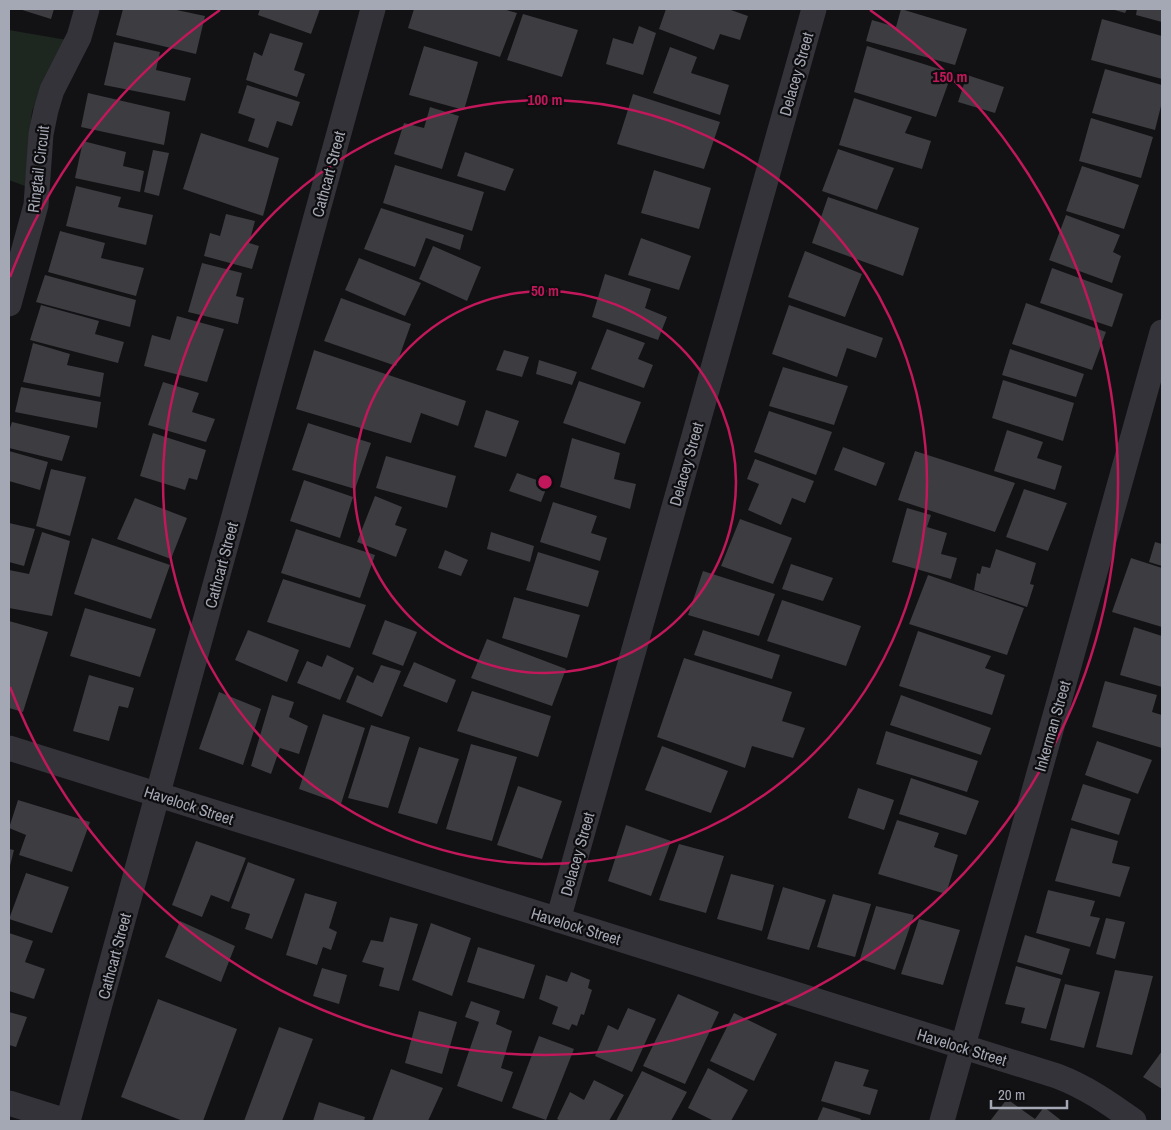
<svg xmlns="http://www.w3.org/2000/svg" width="1171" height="1130" font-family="'Archivo Narrow',sans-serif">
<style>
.green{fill:#1e2620}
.building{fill:#3c3c41}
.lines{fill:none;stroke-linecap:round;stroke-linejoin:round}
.minor{stroke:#333339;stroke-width:25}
.ring{fill:none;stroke:#c2185b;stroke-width:2.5}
.labels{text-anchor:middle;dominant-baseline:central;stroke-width:4.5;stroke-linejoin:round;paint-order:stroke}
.street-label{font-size:16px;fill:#a4a7b4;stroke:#0d0d0f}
.centre{fill:#c2185b;stroke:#0d0d0f;stroke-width:2.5}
.ring-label{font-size:15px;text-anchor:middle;font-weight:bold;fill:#c2185b;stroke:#0d0d0f;stroke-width:4.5;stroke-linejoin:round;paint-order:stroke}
</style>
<rect width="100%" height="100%" fill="#121214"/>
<!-- green -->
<path class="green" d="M 9,30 L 67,40 L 47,74 L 32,111 L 25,186 L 9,180 Z"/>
<!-- building -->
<path class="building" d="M 19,9 L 54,9 L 51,19 Z
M 123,9 L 172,9 L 205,16 L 196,54 L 116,35 Z
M 260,9 L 320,9 L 311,34 L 258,15 Z
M 414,9 L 503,9 L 517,13 L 500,57 L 408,28 Z
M 666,9 L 728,9 L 748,16 L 740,40 L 720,34 L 714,50 L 659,29 Z
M 901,9 L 967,29 L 955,65 L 866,41 L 872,20 L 896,27 Z
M 1111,9 L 1127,9 L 1125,13 Z
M 1137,9 L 1162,9 L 1162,22 L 1136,15 Z
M 523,14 L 578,30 L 562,77 L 507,60 Z
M 1102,19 L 1162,36 L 1162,79 L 1091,60 Z
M 639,26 L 656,33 L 643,75 L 606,64 L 613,38 L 633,44 Z
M 270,33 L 303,43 L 294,70 L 305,74 L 297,97 L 246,80 L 254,52 L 262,56 Z
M 114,42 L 160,52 L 156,70 L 191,78 L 185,101 L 104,85 Z
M 424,46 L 478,62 L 464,110 L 409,95 Z
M 867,46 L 952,73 L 936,117 L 854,92 Z
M 670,47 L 697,57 L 691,73 L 729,85 L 720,115 L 653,93 Z
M 1105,69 L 1162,85 L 1162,102 L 1155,130 L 1092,113 Z
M 967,75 L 1004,87 L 995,113 L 958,102 Z
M 247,85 L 300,102 L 292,126 L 277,121 L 268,148 L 248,141 L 255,119 L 238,113 Z
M 88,93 L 170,112 L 164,145 L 81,127 Z
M 633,94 L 720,122 L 704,169 L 617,144 Z
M 854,98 L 912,117 L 905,133 L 931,141 L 922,169 L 839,145 Z
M 430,107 L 459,116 L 442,169 L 394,154 L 404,123 L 424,128 Z
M 1091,118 L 1153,137 L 1141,178 L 1079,161 Z
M 201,133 L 279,158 L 263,216 L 183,189 Z
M 83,141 L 126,152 L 123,166 L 144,171 L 140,192 L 75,178 Z
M 838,149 L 894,168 L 877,210 L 822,191 Z
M 153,150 L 169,153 L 159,196 L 144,192 Z
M 465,152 L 514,169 L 505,191 L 457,176 Z
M 395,165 L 484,192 L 472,231 L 383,203 Z
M 1082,166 L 1139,185 L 1124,229 L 1066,211 Z
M 654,170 L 711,188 L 699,229 L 641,213 Z
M 76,186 L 121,197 L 118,207 L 153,215 L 146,245 L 66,226 Z
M 828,197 L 919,228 L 903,276 L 812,243 Z
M 381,208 L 464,235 L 460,250 L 426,238 L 415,267 L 364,249 Z
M 226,214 L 255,221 L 249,243 L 259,246 L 252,269 L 204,256 L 210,233 L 220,236 Z
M 1066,215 L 1120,235 L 1113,252 L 1121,256 L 1112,283 L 1049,260 Z
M 60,231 L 105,243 L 101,258 L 144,268 L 136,296 L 48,272 Z
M 641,238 L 691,256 L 679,290 L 628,275 Z
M 433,246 L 481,267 L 467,301 L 419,279 Z
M 805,251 L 862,274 L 845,317 L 788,297 Z
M 359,258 L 421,283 L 405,316 L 345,290 Z
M 202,263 L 242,273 L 236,296 L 244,298 L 238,324 L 188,312 Z
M 1052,268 L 1123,294 L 1112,327 L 1040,303 Z
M 605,274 L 651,289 L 645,308 L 667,317 L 658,340 L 592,317 Z
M 45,275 L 136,300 L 130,327 L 36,302 Z
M 341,298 L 411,324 L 396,366 L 324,341 Z
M 1026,303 L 1106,332 L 1092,370 L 1012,344 Z
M 41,305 L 99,321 L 95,334 L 124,342 L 118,363 L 30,340 Z
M 789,305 L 883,338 L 876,358 L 847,348 L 837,377 L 772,354 Z
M 177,316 L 224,329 L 207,382 L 144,366 L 152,335 L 170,340 Z
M 607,329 L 645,343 L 638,359 L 653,365 L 644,388 L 591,369 Z
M 33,343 L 70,354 L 67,365 L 104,373 L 100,397 L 23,382 Z
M 1010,349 L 1084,374 L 1076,397 L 1002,375 Z
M 314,350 L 466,401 L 458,426 L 421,413 L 411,443 L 296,409 Z
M 504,350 L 529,357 L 522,377 L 496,370 Z
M 539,360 L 577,372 L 572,385 L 536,374 Z
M 783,367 L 848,386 L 834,425 L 769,406 Z
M 1003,380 L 1074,403 L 1063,441 L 992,418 Z
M 579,381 L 641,402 L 625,444 L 563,423 Z
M 163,382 L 199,393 L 192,412 L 215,419 L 206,442 L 148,425 Z
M 21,387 L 101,402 L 97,428 L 15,412 Z
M 486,410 L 519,421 L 506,457 L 474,447 Z
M 769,411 L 832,432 L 816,475 L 754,452 Z
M 12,422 L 70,436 L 62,461 L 9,448 L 9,431 Z
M 308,423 L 371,443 L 355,489 L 292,470 Z
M 1007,430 L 1043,442 L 1037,458 L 1062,466 L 1055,490 L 994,471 Z
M 153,433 L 206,450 L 197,480 L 189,478 L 185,490 L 140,476 Z
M 572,438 L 620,453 L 614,479 L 636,484 L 630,509 L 560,487 Z
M 843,447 L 885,463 L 876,486 L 834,470 Z
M 9,451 L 48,462 L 40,490 L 9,481 Z
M 915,451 L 1015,483 L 995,532 L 898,500 Z
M 386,456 L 456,476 L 447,508 L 376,488 Z
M 755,459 L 814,481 L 805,503 L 792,498 L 781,525 L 748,510 L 759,484 L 747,479 Z
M 51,469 L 86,477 L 70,536 L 36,526 Z
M 517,473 L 548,484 L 541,502 L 509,491 Z
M 304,480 L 353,497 L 340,538 L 290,521 Z
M 1024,489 L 1067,503 L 1048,551 L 1006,537 Z
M 375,496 L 402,507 L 395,525 L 407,529 L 396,557 L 357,542 Z
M 135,498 L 187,518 L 171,559 L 117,539 Z
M 553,502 L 597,516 L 591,533 L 607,538 L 600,561 L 540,542 Z
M 907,508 L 931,515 L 927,527 L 947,533 L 941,554 L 957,558 L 951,579 L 892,562 Z
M 740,519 L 792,538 L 773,584 L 721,566 Z
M 9,523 L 35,529 L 24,566 L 9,562 Z
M 296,529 L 375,555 L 360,598 L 281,573 Z
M 42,532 L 70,541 L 52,616 L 9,608 L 9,570 L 29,574 Z
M 491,532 L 534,546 L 530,562 L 487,549 Z
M 92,538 L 170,565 L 151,619 L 74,594 Z
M 1155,542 L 1162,544 L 1162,566 L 1149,562 Z
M 996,549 L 1036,563 L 1030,584 L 1034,585 L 1027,607 L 974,590 L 977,573 L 980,574 L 982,566 L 990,568 Z
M 445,550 L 468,560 L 461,576 L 438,568 Z
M 538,552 L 599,571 L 588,607 L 526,590 Z
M 1131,558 L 1162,568 L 1162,627 L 1112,612 Z
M 791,564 L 833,578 L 823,601 L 782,589 Z
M 703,571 L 775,594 L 759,636 L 688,615 Z
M 928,575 L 1024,608 L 1007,655 L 909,624 Z
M 283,579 L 366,605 L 350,648 L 267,622 Z
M 514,597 L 580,615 L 567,658 L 502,638 Z
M 782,600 L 861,626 L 846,666 L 767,641 Z
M 85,608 L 156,629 L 140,677 L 70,656 Z
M 385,620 L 417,632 L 403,666 L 372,654 Z
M 9,621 L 48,632 L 23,712 L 9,708 Z
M 1134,627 L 1162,636 L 1162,687 L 1120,675 Z
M 248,630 L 299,650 L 287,682 L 235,660 Z
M 703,630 L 780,655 L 772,679 L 694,655 Z
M 918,631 L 991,656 L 985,668 L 1005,675 L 992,715 L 899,686 Z
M 487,639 L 566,669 L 552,706 L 471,678 Z
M 327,655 L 354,668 L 340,700 L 297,683 L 307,661 L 322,667 Z
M 684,658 L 792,692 L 782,721 L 805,728 L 793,758 L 752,746 L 745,768 L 657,737 Z
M 414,662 L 456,680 L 447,703 L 403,686 Z
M 381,665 L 401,671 L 382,717 L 346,702 L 357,675 L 373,683 Z
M 89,675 L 134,688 L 128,708 L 119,706 L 109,741 L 73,731 Z
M 1105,681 L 1157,695 L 1152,712 L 1162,715 L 1162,748 L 1092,727 Z
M 472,691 L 551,716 L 538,757 L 457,731 Z
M 219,692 L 261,709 L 243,765 L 199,749 Z
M 272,695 L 294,702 L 289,717 L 308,726 L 299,754 L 280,748 L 271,774 L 251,766 Z
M 901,695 L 991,728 L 981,755 L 890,725 Z
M 323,714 L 365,728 L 341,804 L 299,789 Z
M 371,725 L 410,737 L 388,808 L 348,798 Z
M 886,731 L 978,761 L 967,792 L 876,764 Z
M 1097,741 L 1152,760 L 1138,794 L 1085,775 Z
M 471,744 L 517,757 L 492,841 L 446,829 Z
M 662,746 L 728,771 L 711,813 L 645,790 Z
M 419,747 L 459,759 L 437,824 L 398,813 Z
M 911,778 L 979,801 L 966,835 L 899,814 Z
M 1083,784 L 1131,799 L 1119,835 L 1071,820 Z
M 518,786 L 562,801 L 542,859 L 497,845 Z
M 858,788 L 894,800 L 884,830 L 848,818 Z
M 18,800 L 90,822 L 72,872 L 19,855 L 26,835 L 9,828 Z
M 897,820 L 939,833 L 934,847 L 958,855 L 946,894 L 878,874 Z
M 626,825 L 671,841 L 651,896 L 608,881 Z
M 1071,828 L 1118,841 L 1112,863 L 1130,867 L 1120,897 L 1055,881 Z
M 196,841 L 246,858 L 229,902 L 211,895 L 202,917 L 172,905 Z
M 679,844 L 724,856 L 706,913 L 659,900 Z
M 9,849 L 14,850 L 9,870 Z
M 248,862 L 295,879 L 272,939 L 245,929 L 250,914 L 231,908 Z
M 26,873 L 69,887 L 52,933 L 9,919 Z
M 731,874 L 774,885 L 762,931 L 717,919 Z
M 783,887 L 826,900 L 809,950 L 767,939 Z
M 1048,890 L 1095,901 L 1090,916 L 1100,918 L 1090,947 L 1036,933 Z
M 305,893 L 337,902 L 329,928 L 337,932 L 331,950 L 323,947 L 317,965 L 286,955 Z
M 833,894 L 871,904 L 855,957 L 817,947 Z
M 876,906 L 914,915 L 895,970 L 860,959 Z
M 390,917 L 418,924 L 399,991 L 379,986 L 384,968 L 362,962 L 371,940 L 383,942 Z
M 1106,918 L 1125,922 L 1115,959 L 1096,954 Z
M 919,919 L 960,930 L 943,985 L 901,974 Z
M 180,921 L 235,946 L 221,982 L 165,957 Z
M 431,923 L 471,938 L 452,996 L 412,980 Z
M 9,933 L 33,941 L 25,962 L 45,969 L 34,999 L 9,991 Z
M 1025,935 L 1070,949 L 1062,975 L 1017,962 Z
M 478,947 L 535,965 L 524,999 L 467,982 Z
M 1016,966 L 1061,979 L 1046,1029 L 1021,1023 L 1025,1008 L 1005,1004 Z
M 322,968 L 347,975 L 339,1004 L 313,996 Z
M 1115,970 L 1153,976 L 1132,1055 L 1096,1047 Z
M 571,972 L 590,980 L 588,988 L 592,990 L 584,1015 L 581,1014 L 577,1026 L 572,1024 L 569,1030 L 552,1024 L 558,1007 L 539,999 L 546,975 L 567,982 Z
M 1065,984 L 1100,992 L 1084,1048 L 1050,1040 Z
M 678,994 L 719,1012 L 685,1084 L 643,1066 Z
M 158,999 L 237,1029 L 203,1121 L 183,1121 L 121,1097 Z
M 471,1001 L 500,1011 L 496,1024 L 512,1031 L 501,1068 L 513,1072 L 502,1102 L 457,1086 L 479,1022 L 465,1017 Z
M 628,1008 L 656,1019 L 632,1072 L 595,1056 L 608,1025 L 618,1030 Z
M 419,1011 L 457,1022 L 442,1074 L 405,1063 Z
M 9,1012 L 27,1017 L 16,1047 L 9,1045 Z
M 734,1013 L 777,1034 L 754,1081 L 710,1061 Z
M 279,1027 L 313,1039 L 282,1121 L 244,1121 Z
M 539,1036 L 574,1049 L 546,1120 L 512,1108 Z
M 1162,1051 L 1162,1089 L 1143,1077 Z
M 835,1061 L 869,1070 L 863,1086 L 878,1090 L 870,1115 L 821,1101 Z
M 708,1068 L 748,1090 L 731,1121 L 714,1121 L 688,1108 Z
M 391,1069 L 443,1088 L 428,1121 L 372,1121 Z
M 642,1071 L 687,1092 L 671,1121 L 616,1121 Z
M 594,1080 L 624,1095 L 609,1121 L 561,1121 L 557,1119 L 570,1092 L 584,1100 Z
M 1007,1099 L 1035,1119 L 1044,1107 L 1062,1121 L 990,1121 Z
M 319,1102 L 365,1117 L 364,1121 L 313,1121 Z
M 823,1107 L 861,1119 L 860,1121 L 817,1121 Z"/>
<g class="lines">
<!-- minor -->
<path class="minor" d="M 9,304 L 36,205 L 41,134 L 46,110 L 52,90 L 79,37 L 87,9
M 9,748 L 1057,1076 C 1086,1087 1109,1103 1134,1121
M 558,920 L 814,9
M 9,1103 L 66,1121
M 68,1121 L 373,9
M 942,1121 L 1162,332"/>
</g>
<!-- distance rings -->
<g class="ring">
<circle cx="545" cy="482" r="191"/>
<circle cx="545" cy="482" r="382"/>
<path d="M10 277A573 573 0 0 1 220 10M870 10A573 573 0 1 1 10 687"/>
</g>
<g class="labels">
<!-- street labels -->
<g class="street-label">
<text transform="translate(796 74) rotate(-74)">Delacey Street</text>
<text transform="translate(38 169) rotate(-83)">Ringtail Circuit</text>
<text transform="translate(328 174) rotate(-75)">Cathcart Street</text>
<text transform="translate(686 464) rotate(-74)">Delacey Street</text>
<text transform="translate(221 565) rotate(-75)">Cathcart Street</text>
<text transform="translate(1052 726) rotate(-74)">Inkerman Street</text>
<text transform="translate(189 805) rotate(18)">Havelock Street</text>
<text transform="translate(577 854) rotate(-74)">Delacey Street</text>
<text transform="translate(576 926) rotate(17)">Havelock Street</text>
<text transform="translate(114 956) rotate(-75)">Cathcart Street</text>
<text transform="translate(962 1047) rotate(17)">Havelock Street</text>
</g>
</g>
<circle cx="545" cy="482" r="8" class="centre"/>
<g class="ring-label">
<text x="950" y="82">150 m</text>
<text x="545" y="105">100 m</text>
<text x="545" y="296">50 m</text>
</g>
<!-- border -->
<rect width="1171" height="1130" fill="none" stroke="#a4a7b4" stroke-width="20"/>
<!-- scale -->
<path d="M991 1100v8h76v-8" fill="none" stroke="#a4a7b4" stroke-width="2.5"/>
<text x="998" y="1100" font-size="15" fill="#a4a7b4" stroke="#0d0d0f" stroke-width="4" paint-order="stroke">20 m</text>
</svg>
